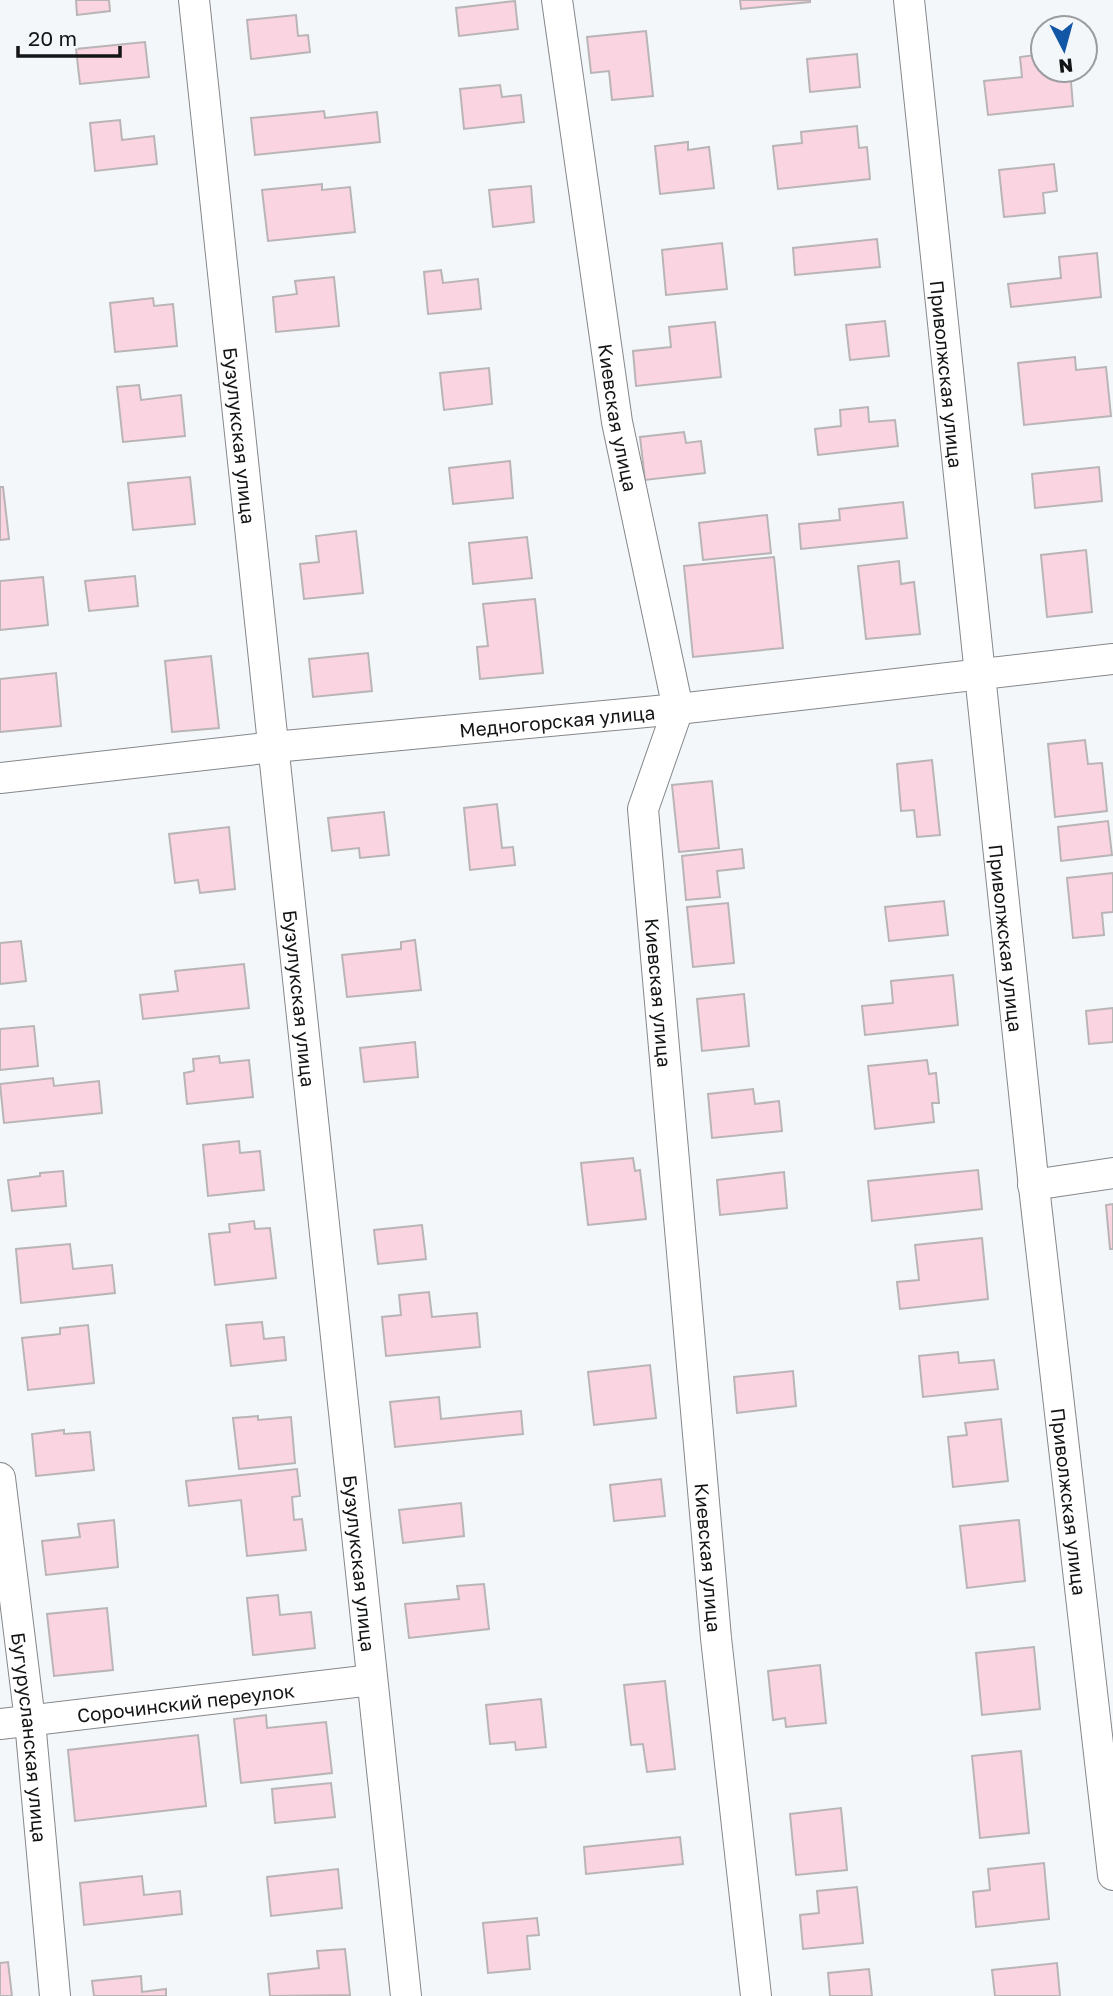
<svg xmlns="http://www.w3.org/2000/svg" width="1113" height="1996" font-family="'Golos Text',sans-serif">
<style>
.building{fill:#fbd4e2;stroke:#b9b5b6;stroke-width:2}
.lines{fill:none;stroke-linecap:round;stroke-linejoin:round}
.minor-casing{stroke:#85878a;stroke-width:32}
.minor{stroke:#fff;stroke-width:30}
.labels{text-anchor:middle;dominant-baseline:central;stroke-width:6;stroke-linejoin:round;paint-order:stroke}
.street-label{font-size:19px;fill:#131415;stroke:#f4f7fa}
</style>
<rect width="100%" height="100%" fill="#f4f7fa"/>
<!-- building -->
<path class="building" d="M 76,0 L 109,0 L 110,11 L 77,15 Z
M 740,0 L 810,0 L 810,2 L 741,9 Z
M 515,1 L 518,29 L 459,36 L 456,8 Z
M 296,15 L 298,36 L 308,35 L 310,52 L 251,59 L 247,20 Z
M 646,31 L 653,96 L 612,100 L 609,71 L 591,73 L 587,37 Z
M 145,42 L 149,77 L 80,84 L 76,49 Z
M 857,54 L 860,87 L 810,92 L 807,59 Z
M 1043,54 L 1043,70 L 1070,70 L 1073,106 L 988,115 L 984,81 L 1022,77 L 1020,57 Z
M 500,85 L 502,97 L 521,95 L 524,122 L 464,129 L 460,89 Z
M 324,111 L 325,118 L 377,112 L 380,142 L 255,155 L 251,118 Z
M 120,120 L 122,140 L 154,136 L 157,164 L 95,171 L 90,123 Z
M 857,126 L 859,148 L 867,147 L 870,179 L 778,189 L 773,146 L 802,143 L 801,132 Z
M 688,142 L 688,150 L 709,147 L 714,188 L 660,194 L 655,146 Z
M 1054,164 L 1057,191 L 1043,193 L 1045,213 L 1004,217 L 999,170 Z
M 322,184 L 322,190 L 350,187 L 355,232 L 268,241 L 262,190 Z
M 531,186 L 534,222 L 493,227 L 489,190 Z
M 877,239 L 880,267 L 795,275 L 793,248 Z
M 722,243 L 727,289 L 666,295 L 662,250 Z
M 1097,253 L 1101,297 L 1011,307 L 1008,284 L 1061,278 L 1059,257 Z
M 441,270 L 443,283 L 478,279 L 481,309 L 428,314 L 424,272 Z
M 334,277 L 339,326 L 276,332 L 273,297 L 297,294 L 295,281 Z
M 153,298 L 154,306 L 173,304 L 177,346 L 115,352 L 110,303 Z
M 885,321 L 889,356 L 850,360 L 846,325 Z
M 715,322 L 721,377 L 636,386 L 633,351 L 671,347 L 669,327 Z
M 1075,357 L 1076,370 L 1106,367 L 1111,416 L 1024,425 L 1018,363 Z
M 489,368 L 492,404 L 444,410 L 440,373 Z
M 139,385 L 141,400 L 181,395 L 185,436 L 123,442 L 117,387 Z
M 868,407 L 869,422 L 895,420 L 898,446 L 818,455 L 815,429 L 841,426 L 840,410 Z
M 684,432 L 686,443 L 701,441 L 705,473 L 645,480 L 640,437 Z
M 510,461 L 513,498 L 453,504 L 449,468 Z
M 1099,467 L 1102,501 L 1035,508 L 1032,474 Z
M 190,477 L 195,524 L 133,530 L 128,483 Z
M 0,487 L 3,487 L 9,539 L 0,540 Z
M 903,502 L 907,538 L 801,549 L 799,524 L 840,520 L 839,509 Z
M 767,515 L 771,553 L 703,560 L 699,523 Z
M 356,531 L 363,593 L 304,599 L 300,564 L 319,562 L 316,536 Z
M 527,537 L 532,578 L 473,584 L 469,543 Z
M 1086,550 L 1092,612 L 1047,617 L 1041,555 Z
M 774,557 L 783,648 L 693,657 L 684,566 Z
M 899,561 L 901,584 L 914,582 L 920,634 L 866,639 L 858,566 Z
M 135,576 L 138,606 L 89,611 L 85,581 Z
M 43,577 L 48,625 L 0,630 L 0,581 Z
M 535,599 L 543,673 L 480,679 L 477,647 L 488,646 L 483,604 Z
M 368,653 L 372,691 L 313,697 L 309,659 Z
M 211,656 L 219,728 L 172,732 L 165,661 Z
M 56,673 L 61,726 L 0,732 L 0,679 Z
M 1085,740 L 1088,764 L 1102,763 L 1107,811 L 1055,817 L 1048,744 Z
M 932,760 L 940,835 L 917,837 L 914,810 L 901,811 L 897,764 Z
M 712,781 L 719,848 L 679,852 L 672,785 Z
M 497,804 L 502,848 L 513,847 L 515,865 L 470,870 L 464,808 Z
M 384,812 L 389,855 L 360,858 L 359,848 L 332,851 L 328,818 Z
M 1108,821 L 1112,855 L 1061,861 L 1058,827 Z
M 229,827 L 235,889 L 200,893 L 198,880 L 175,883 L 169,834 Z
M 742,849 L 744,868 L 717,871 L 720,897 L 686,900 L 682,856 Z
M 1113,873 L 1113,912 L 1102,913 L 1104,935 L 1073,938 L 1067,878 Z
M 944,901 L 948,935 L 889,941 L 885,907 Z
M 728,903 L 734,963 L 693,967 L 687,907 Z
M 415,940 L 421,990 L 347,997 L 342,955 L 401,949 L 401,942 Z
M 21,941 L 26,981 L 0,984 L 0,943 Z
M 244,964 L 249,1008 L 143,1019 L 140,995 L 178,991 L 175,971 Z
M 953,975 L 958,1025 L 865,1035 L 862,1006 L 893,1003 L 891,981 Z
M 744,994 L 749,1046 L 702,1051 L 697,999 Z
M 1113,1008 L 1113,1042 L 1089,1044 L 1086,1011 Z
M 34,1026 L 38,1066 L 0,1070 L 0,1029 Z
M 415,1042 L 418,1077 L 364,1082 L 360,1048 Z
M 219,1056 L 220,1063 L 249,1060 L 253,1097 L 187,1104 L 184,1073 L 194,1071 L 193,1059 Z
M 927,1060 L 929,1074 L 936,1073 L 939,1103 L 932,1103 L 934,1122 L 875,1129 L 868,1066 Z
M 53,1078 L 54,1086 L 99,1081 L 102,1113 L 4,1123 L 0,1084 Z
M 753,1089 L 755,1104 L 779,1101 L 782,1131 L 712,1138 L 708,1094 Z
M 239,1141 L 240,1153 L 260,1151 L 264,1190 L 208,1196 L 203,1145 Z
M 633,1158 L 635,1171 L 640,1170 L 646,1219 L 588,1225 L 581,1163 Z
M 978,1170 L 982,1209 L 872,1221 L 868,1181 Z
M 63,1171 L 66,1206 L 12,1211 L 8,1180 L 40,1176 L 40,1173 Z
M 784,1172 L 787,1208 L 720,1215 L 717,1180 Z
M 1113,1204 L 1113,1249 L 1110,1249 L 1106,1205 Z
M 254,1221 L 255,1229 L 270,1228 L 276,1278 L 215,1285 L 209,1234 L 230,1232 L 229,1224 Z
M 422,1225 L 426,1259 L 378,1264 L 374,1230 Z
M 982,1238 L 988,1299 L 900,1309 L 897,1282 L 919,1280 L 915,1245 Z
M 70,1244 L 73,1269 L 112,1265 L 115,1293 L 21,1303 L 16,1249 Z
M 429,1292 L 432,1317 L 477,1313 L 480,1347 L 386,1356 L 382,1317 L 401,1315 L 399,1295 Z
M 262,1322 L 264,1339 L 284,1337 L 286,1360 L 231,1366 L 226,1325 Z
M 88,1325 L 94,1383 L 28,1390 L 22,1338 L 60,1334 L 60,1328 Z
M 958,1352 L 959,1363 L 994,1360 L 998,1389 L 923,1397 L 919,1356 Z
M 650,1365 L 656,1418 L 594,1425 L 588,1372 Z
M 793,1371 L 796,1406 L 737,1413 L 734,1377 Z
M 439,1397 L 441,1419 L 521,1411 L 523,1434 L 395,1447 L 390,1402 Z
M 258,1416 L 258,1420 L 291,1417 L 295,1463 L 239,1469 L 233,1418 Z
M 1001,1419 L 1008,1481 L 953,1487 L 948,1437 L 967,1435 L 965,1423 Z
M 64,1430 L 64,1434 L 90,1432 L 94,1470 L 36,1476 L 32,1434 Z
M 297,1469 L 300,1496 L 292,1497 L 294,1520 L 302,1519 L 306,1550 L 247,1556 L 241,1500 L 189,1506 L 186,1481 Z
M 661,1479 L 665,1516 L 614,1521 L 610,1485 Z
M 461,1503 L 464,1536 L 403,1543 L 399,1510 Z
M 114,1520 L 118,1567 L 46,1575 L 42,1541 L 80,1537 L 78,1524 Z
M 1019,1520 L 1025,1581 L 967,1588 L 960,1526 Z
M 484,1584 L 489,1629 L 409,1638 L 405,1604 L 459,1599 L 457,1586 Z
M 278,1595 L 280,1615 L 311,1612 L 315,1648 L 253,1655 L 247,1598 Z
M 107,1608 L 113,1670 L 54,1676 L 47,1614 Z
M 1034,1647 L 1040,1709 L 982,1715 L 976,1653 Z
M 820,1665 L 826,1723 L 786,1727 L 785,1718 L 773,1720 L 768,1671 Z
M 665,1681 L 675,1769 L 647,1772 L 643,1744 L 631,1745 L 624,1685 Z
M 541,1699 L 546,1747 L 516,1750 L 515,1742 L 490,1744 L 486,1705 Z
M 266,1715 L 267,1728 L 326,1722 L 332,1773 L 241,1783 L 234,1719 Z
M 198,1735 L 206,1806 L 75,1821 L 68,1750 Z
M 1021,1751 L 1029,1833 L 980,1838 L 972,1756 Z
M 331,1783 L 335,1817 L 275,1823 L 272,1789 Z
M 841,1808 L 847,1870 L 796,1875 L 790,1814 Z
M 680,1837 L 683,1864 L 586,1874 L 584,1847 Z
M 1044,1863 L 1049,1919 L 976,1927 L 973,1892 L 990,1890 L 988,1869 Z
M 338,1869 L 342,1908 L 271,1916 L 267,1877 Z
M 142,1876 L 144,1895 L 180,1891 L 182,1914 L 84,1925 L 80,1883 Z
M 857,1887 L 863,1943 L 803,1949 L 800,1915 L 819,1913 L 817,1891 Z
M 537,1918 L 539,1935 L 527,1936 L 530,1969 L 488,1973 L 483,1923 Z
M 345,1949 L 350,1995 L 270,1996 L 268,1974 L 319,1968 L 317,1951 Z
M 8,1962 L 12,1996 L 0,1996 L 0,1963 Z
M 1057,1963 L 1060,1996 L 995,1996 L 992,1970 Z
M 869,1969 L 872,1996 L 830,1996 L 828,1973 Z
M 141,1976 L 142,1992 L 166,1989 L 166,1996 L 94,1996 L 92,1981 Z"/>
<g class="lines">
<defs>
<g id="minor">
<path id="s1" d="M 194,0 L 406,1996"/>
<path id="s2" d="M 557,0 L 617,422 L 678,709 L 643,809 L 716,1638 L 756,1996"/>
<path id="s3" d="M 909,0 C 949,393 989,786 1033,1178 C 1058,1411 1087,1643 1113,1875"/>
<path id="s4" d="M 0,778 L 274,747 L 678,709 L 1113,659"/>
<path d="M 1033,1185 L 1113,1173"/>
<path id="s5" d="M 0,1478 L 30,1721 L 55,1996"/>
<path id="s6" d="M 0,1724 L 372,1680"/>
</g>
</defs>
<!-- minor casing -->
<use href="#minor" class="minor-casing"/>
<!-- minor -->
<use href="#minor" class="minor"/>
</g>
<g class="labels">
<!-- street labels -->
<g class="street-label">
<text stroke="none"><textPath href="#s3" startOffset="376">Приволжская улица</textPath></text>
<text stroke="none"><textPath href="#s2" startOffset="422">Киевская улица</textPath></text>
<text stroke="none"><textPath href="#s1" startOffset="438">Бузулукская улица</textPath></text>
<text stroke="none"><textPath href="#s4" startOffset="560">Медногорская улица</textPath></text>
<text stroke="none"><textPath href="#s3" startOffset="943">Приволжская улица</textPath></text>
<text stroke="none"><textPath href="#s2" startOffset="1010">Киевская улица</textPath></text>
<text stroke="none"><textPath href="#s1" startOffset="1004">Бузулукская улица</textPath></text>
<text stroke="none"><textPath href="#s3" startOffset="1510">Приволжская улица</textPath></text>
<text stroke="none"><textPath href="#s2" startOffset="1577">Киевская улица</textPath></text>
<text stroke="none"><textPath href="#s1" startOffset="1572">Бузулукская улица</textPath></text>
<text stroke="none"><textPath href="#s6" startOffset="187">Сорочинский переулок</textPath></text>
<text stroke="none"><textPath href="#s5" startOffset="261">Бугурусланская улица</textPath></text>
</g>
</g>
<!-- north arrow -->
<g transform="translate(1064 49) rotate(174)"><circle r="33" fill="#f4f7fa" stroke="#9a9c9e" stroke-width="2"/>
<path d="M0-5L12 26L0 18L-12 26Z" fill="#1256a6"/>
<text y="-10" font-size="19" font-weight="bold" text-anchor="middle" fill="#131415">N</text>
</g>
<!-- scale -->
<path d="M18 46v10h102v-10" fill="none" stroke="#131415" stroke-width="3.5"/>
<text x="28" y="46" font-size="21" fill="#131415" stroke="#f4f7fa" stroke-width="5" paint-order="stroke">20 m</text>
</svg>
